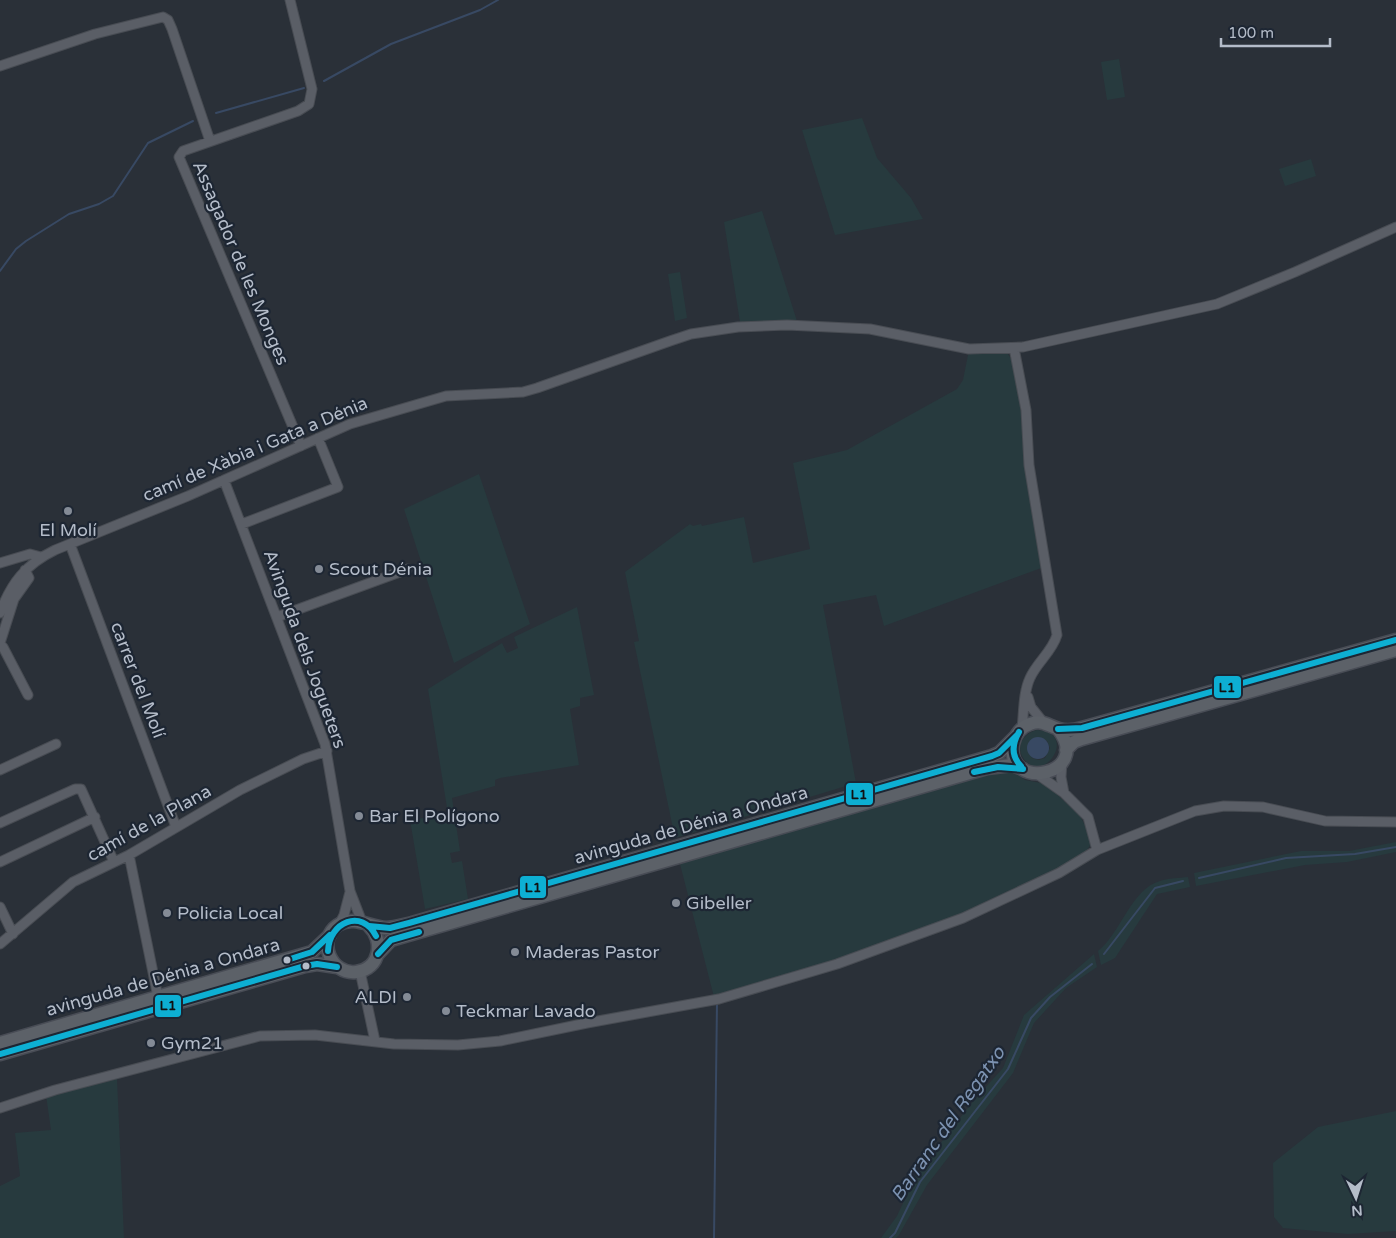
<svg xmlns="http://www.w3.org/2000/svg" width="1396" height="1238" font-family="'Varela Round',sans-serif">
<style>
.green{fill:#273a3e;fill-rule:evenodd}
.water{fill:#384963}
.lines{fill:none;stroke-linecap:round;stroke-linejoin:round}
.stream{stroke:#384963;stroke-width:2}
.street-casing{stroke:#484c53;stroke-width:11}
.primary-casing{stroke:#484c55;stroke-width:15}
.street{stroke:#5a5e66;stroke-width:9}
.primary{stroke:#5c6168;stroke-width:12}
.bus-1-casing{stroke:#1d2633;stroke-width:10}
.bus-1{stroke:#0dafd3;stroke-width:6}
.poi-dot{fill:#848b96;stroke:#1d2633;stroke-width:2}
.bus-dot{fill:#b4bcc9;stroke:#1d2633;stroke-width:2}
.labels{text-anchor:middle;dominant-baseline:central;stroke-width:4.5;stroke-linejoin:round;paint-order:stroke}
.street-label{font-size:18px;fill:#b4bcc9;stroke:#1d2633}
.poi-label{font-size:18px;fill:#b4bcc9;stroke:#1d2633;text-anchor:start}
.water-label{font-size:19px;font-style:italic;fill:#7c92b1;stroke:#1d2633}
.line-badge{stroke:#1d2633;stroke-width:2}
.pale-badge-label{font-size:14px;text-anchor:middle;font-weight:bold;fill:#111}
</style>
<rect width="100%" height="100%" fill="#2a3038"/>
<!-- green -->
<path class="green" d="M 1119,59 L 1125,97 L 1107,100 L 1101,62 Z
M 862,118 L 877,158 L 911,198 L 923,219 L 835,235 L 802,130 Z
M 1311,159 L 1316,176 L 1285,186 L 1279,169 Z
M 762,211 L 797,321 L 740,322 L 724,222 Z
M 680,272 L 687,318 L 675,321 L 668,274 Z
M 972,353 L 1008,354 L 1014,364 L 1044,567 L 884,626 L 876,595 L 823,605 L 856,783 L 675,838 L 634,642 L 639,641 L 625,572 L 690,524 L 693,526 L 701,524 L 702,526 L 744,517 L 753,563 L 810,549 L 793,463 L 847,450 L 957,389 L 963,380 L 968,355 Z
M 479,474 L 530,624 L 454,663 L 404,509 Z
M 577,607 L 594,695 L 580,698 L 580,706 L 570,709 L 579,765 L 500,778 L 495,780 L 495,786 L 452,798 L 460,851 L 450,853 L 452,863 L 462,861 L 468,899 L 425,909 L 410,820 L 448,814 L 428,689 L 502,643 L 507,653 L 518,648 L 514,637 Z
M 1037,730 C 1081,732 1041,790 1022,756 C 1016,744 1025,733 1037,730 ZM 1038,737 L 1047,741 L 1050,748 L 1045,758 L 1039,760 L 1032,758 L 1029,742 Z
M 1007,771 L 1015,772 L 1025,780 L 1046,784 L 1080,816 L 1086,827 L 1091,844 L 1085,853 L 1061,868 L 963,916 L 833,962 L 714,997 L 680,864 L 994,772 Z
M 1396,842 L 1396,852 L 1347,862 L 1305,865 L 1196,886 L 1194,873 L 1301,851 L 1349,851 Z
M 1188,877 L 1190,887 L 1157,894 L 1115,958 L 1101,965 L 1098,951 C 1121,933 1131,889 1160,881 C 1169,878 1179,878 1188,877 Z
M 1094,954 L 1097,967 L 1066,988 L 1034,1023 L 1013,1073 L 927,1185 L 899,1235 L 896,1238 L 881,1238 L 897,1216 L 916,1175 L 974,1100 L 1003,1068 L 1024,1015 Z
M 117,1079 L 124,1238 L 0,1238 L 0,1186 L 20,1176 L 15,1133 L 51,1130 L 46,1095 Z
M 1396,1111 L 1396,1231 L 1348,1234 L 1283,1228 L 1274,1217 L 1273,1163 L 1318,1127 Z"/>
<!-- water -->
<path class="water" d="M1027 748a11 11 0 1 1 22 0a11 11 0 1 1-22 0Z"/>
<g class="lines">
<!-- stream -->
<path class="stream" d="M 324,81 L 391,44 L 480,10 L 498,0
M 216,113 L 304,88
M 0,271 L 16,249 L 26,241 L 69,214 L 99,204 L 113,196 L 148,143 L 193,121
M 1199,878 L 1286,858 L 1355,854 L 1396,847
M 1104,954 L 1155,888 L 1183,881
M 714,1238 L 717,1002
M 890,1238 L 895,1233 L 920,1182 L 1008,1069 L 1031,1018 L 1050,997 L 1092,964"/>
<defs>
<path id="street" d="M 290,0 L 312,89 L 309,104 L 298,111 L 183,151 L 179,157 L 301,446
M 0,66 L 95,34 L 163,17 L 168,20 L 172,29 L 210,141
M 1014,348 L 1026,410 L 1029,465 L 1057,635 C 1052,652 1037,662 1030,678 C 1023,693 1024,712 1022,728
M 224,480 L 325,744 L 350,891 L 362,922
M 242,524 L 338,487 L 318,438
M 70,544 L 176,827
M 0,563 L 30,554 L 41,557
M 0,613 C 11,583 26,564 55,550 L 188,496 L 350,424 L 446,396 L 523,392 L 537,388 L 670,341 L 691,334 L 738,327 L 787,325 L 870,329 L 969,349 L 1023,347 L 1217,304 L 1295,272 L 1396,227
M 277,617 L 408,569
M 0,643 L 14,599 L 29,578 L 25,570
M 0,646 L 3,647 L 28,695
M 1028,697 L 1031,707 L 1043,722
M 1062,762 L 1061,777 L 1064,793
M 0,770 L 56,744
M 1037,774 L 1064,793 L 1088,817 L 1097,850
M 0,823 L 75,789 L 81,789 L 114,862
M 129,855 L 158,997
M 0,862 L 95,817
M 0,907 L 13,934
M 339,925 L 344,915 L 350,892
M 0,944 L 73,882 L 129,855 L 240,790 L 303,759 L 327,751
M 360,971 L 375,1041
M 0,1108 L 55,1090 L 260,1036 L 315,1035 L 394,1044 L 458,1045 L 500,1041 L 587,1023 L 719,999 L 837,964 L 963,918 L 1059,873 L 1097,850 L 1195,811 L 1224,806 L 1263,807 L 1325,821 L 1396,822"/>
<path id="primary" d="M 1058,729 C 1094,775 1005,793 1013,744 C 1015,735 1021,727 1030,724 C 1042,719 1048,726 1059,729 C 1066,731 1075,730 1082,728 L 1396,640
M 1066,750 L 1074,742 L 1082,739 L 1396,650
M 369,926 C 384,940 381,969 356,972 C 331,975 316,940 338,925 C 354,915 369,927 386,928 C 394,928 403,925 412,923 L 992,756 L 999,753 L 1016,736
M 378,954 L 391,940 L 987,768 L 1012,765 L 1023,769
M 0,1043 L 312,952 L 330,935
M 0,1054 L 305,966 L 317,964 L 337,967"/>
</defs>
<!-- street casing -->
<use href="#street" class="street-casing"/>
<!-- primary casing -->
<use href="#primary" class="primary-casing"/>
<!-- street -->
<use href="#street" class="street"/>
<!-- primary -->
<use href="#primary" class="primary"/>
<defs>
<path id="bus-1" d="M 1058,729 L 1082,728 L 1396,640
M 1019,732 C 1012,744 1011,756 1021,766
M 974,772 L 998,767 L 1023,769
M 369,926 L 390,928 L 409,923 L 992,756 L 999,753 L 1016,736
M 328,951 C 329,922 362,908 376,936
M 378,954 L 391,940 L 419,932
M 287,960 L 312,952 L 330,935
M 0,1054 L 305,966 L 317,964 L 337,967"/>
</defs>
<!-- bus-1 casing -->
<use href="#bus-1" class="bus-1-casing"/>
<!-- bus-1 -->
<use href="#bus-1" class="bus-1"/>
</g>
<!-- markers -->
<g class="poi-dot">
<circle cx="68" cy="511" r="5"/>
<circle cx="319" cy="569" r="5"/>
<circle cx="359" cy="816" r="5"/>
<circle cx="676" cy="903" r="5"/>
<circle cx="167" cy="913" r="5"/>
<circle cx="515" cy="952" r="5"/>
<circle cx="407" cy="997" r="5"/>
<circle cx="446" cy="1011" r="5"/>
<circle cx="151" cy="1043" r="5"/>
</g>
<g class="bus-dot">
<circle cx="287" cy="960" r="4.5"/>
<circle cx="306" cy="966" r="4.5"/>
</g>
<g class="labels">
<!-- street labels -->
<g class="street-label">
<text transform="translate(241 263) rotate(67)">Assagador de les Monges</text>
<text transform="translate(255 449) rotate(-23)">camí de Xàbia i Gata a Dénia</text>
<text transform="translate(305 649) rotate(70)">Avinguda dels Jogueters</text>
<text transform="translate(138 680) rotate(69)">carrer del Molí</text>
<text transform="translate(149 823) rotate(-29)">camí de la Plana</text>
<text transform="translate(691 825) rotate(-16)">avinguda de Dénia a Ondara</text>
<text transform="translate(163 977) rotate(-16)">avinguda de Dénia a Ondara</text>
</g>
<!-- poi labels -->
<g class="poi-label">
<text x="68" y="530" text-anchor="middle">El Molí</text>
<text x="329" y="569">Scout Dénia</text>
<text x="369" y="816">Bar El Polígono</text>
<text x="686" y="903">Gibeller</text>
<text x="177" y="913">Policia Local</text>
<text x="525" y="952">Maderas Pastor</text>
<text x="397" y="997" text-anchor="end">ALDI</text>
<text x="456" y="1011">Teckmar Lavado</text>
<text x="161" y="1043">Gym21</text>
</g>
<!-- water labels -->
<g class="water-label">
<text transform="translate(948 1124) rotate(-55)">Barranc del Regatxo</text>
</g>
</g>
<g class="line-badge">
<rect x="1213" y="675" width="29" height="24" rx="5" fill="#0dafd3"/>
<rect x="845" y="782" width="29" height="24" rx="5" fill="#0dafd3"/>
<rect x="519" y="875" width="28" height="24" rx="5" fill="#0dafd3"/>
<rect x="154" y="994" width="28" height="24" rx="5" fill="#0dafd3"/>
</g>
<g class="pale-badge-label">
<text x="1227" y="692">L1</text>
<text x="859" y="799">L1</text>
<text x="533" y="892">L1</text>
<text x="168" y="1010">L1</text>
</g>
<!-- north arrow -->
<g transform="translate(1356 1198) rotate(176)" stroke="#1d2633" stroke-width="4" paint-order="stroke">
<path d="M0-4L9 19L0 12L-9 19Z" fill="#b4bcc9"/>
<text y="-8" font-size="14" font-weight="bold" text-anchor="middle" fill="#b4bcc9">N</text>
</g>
<!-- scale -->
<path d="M1221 38v8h109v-8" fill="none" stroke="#b4bcc9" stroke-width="2.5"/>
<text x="1228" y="38" font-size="15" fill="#b4bcc9" stroke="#1d2633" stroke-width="4" paint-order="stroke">100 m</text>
</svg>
